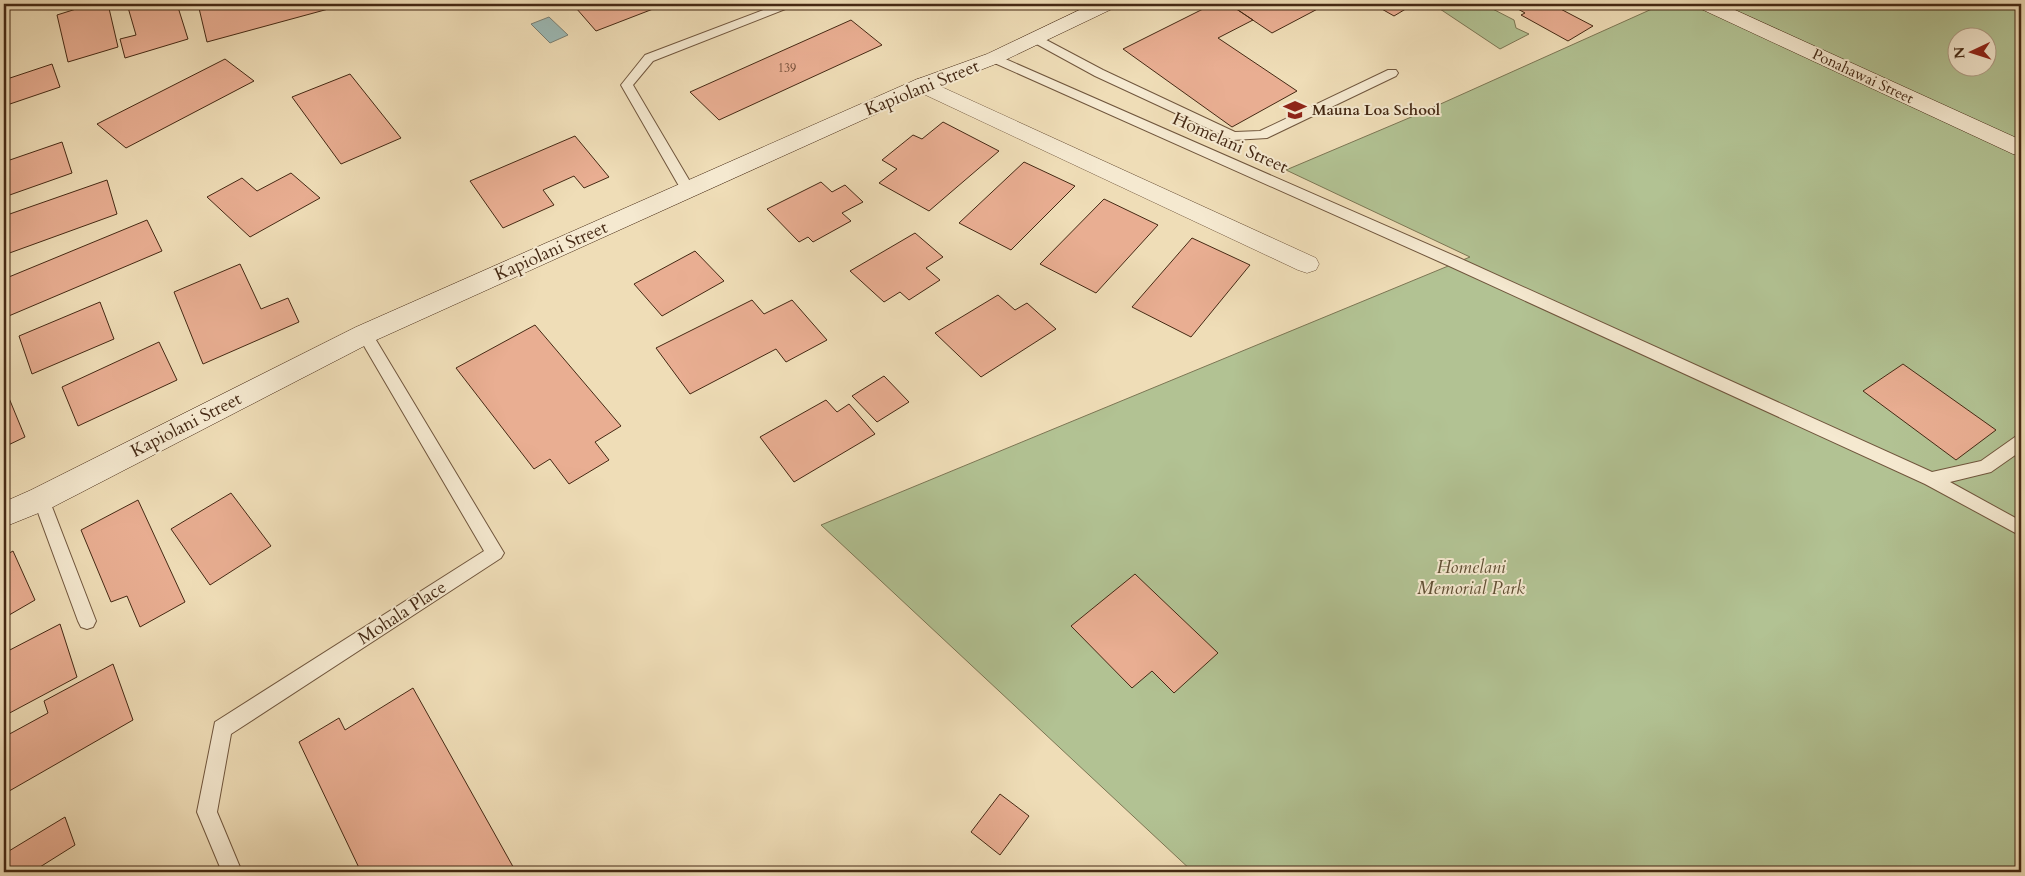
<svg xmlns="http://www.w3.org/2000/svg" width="2025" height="876" font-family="Cardo,serif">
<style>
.green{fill:#b2c293;stroke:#7c7654;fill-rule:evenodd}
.water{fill:#9cbab6;stroke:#798075}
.building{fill:#e9ae92;stroke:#452914}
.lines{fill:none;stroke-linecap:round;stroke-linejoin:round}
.lane-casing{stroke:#70563d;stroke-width:2}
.street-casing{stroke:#70563d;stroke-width:1}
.secondary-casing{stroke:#452914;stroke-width:1}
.lane{fill:#f5e9d0;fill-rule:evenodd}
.street{fill:#f5e9d0;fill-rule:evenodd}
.secondary{fill:#f5e9d0;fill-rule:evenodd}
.labels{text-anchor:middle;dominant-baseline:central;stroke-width:4;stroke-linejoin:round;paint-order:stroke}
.far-number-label{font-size:12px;fill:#6e4a34}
.far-street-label{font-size:15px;fill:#452914;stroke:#f5e9d0}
.far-poi-label{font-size:15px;font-weight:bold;fill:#452914;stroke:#f5e9d0;text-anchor:start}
.street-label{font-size:18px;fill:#452914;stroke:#f5e9d0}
.park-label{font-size:18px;font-style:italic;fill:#604f34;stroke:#f5e9d0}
</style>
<rect width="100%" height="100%" fill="#efddb7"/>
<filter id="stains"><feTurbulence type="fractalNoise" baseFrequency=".004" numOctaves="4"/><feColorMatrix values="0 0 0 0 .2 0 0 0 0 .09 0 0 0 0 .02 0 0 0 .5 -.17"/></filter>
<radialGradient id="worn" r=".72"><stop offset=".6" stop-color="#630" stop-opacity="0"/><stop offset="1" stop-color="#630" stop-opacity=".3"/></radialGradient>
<!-- green -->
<path class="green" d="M 1436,4 L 1483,4 L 1514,20 L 1516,28 L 1529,34 L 1500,49 L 1434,5 Z
M 1663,4 L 2021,4 L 2021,872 L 1193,872 L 821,525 L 1470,257 L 1286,170 L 1416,115 ZM 1958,38 L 1988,38 L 1988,68 L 1958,68 Z"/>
<!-- water -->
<path class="water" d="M 549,17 L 568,35 L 550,43 L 531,24 Z"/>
<!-- building -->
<path class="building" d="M 92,4 L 108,4 L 118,47 L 68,62 L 57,15 Z
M 127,4 L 177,4 L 188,39 L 125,58 L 120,39 L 136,35 Z
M 198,4 L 331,4 L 332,8 L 207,42 Z
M 588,4 L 666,4 L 596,31 L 576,8 Z
M 1213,4 L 1229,4 L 1253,20 L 1218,38 L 1297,91 L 1232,127 L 1123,49 Z
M 1229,4 L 1327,4 L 1272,33 Z
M 1373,4 L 1414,4 L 1394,16 Z
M 1509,4 L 1551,4 L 1593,26 L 1568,41 L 1521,15 L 1525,13 Z
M 851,20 L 882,45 L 719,120 L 690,92 Z
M 225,59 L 254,81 L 126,148 L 97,124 Z
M 52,64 L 60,87 L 4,106 L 4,80 Z
M 350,74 L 401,138 L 341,164 L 292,97 Z
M 943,122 L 999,151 L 929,211 L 879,183 L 897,169 L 882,160 L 913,135 L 922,139 Z
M 575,136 L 609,177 L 584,188 L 574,176 L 543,190 L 554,205 L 503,228 L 470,181 Z
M 62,142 L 72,173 L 4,197 L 4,162 Z
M 1024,162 L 1075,186 L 1011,250 L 959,223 Z
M 291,173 L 320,198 L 250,237 L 207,197 L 242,178 L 257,191 Z
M 107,180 L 117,214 L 4,255 L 4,216 Z
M 821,182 L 832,192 L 845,185 L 863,202 L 842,213 L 851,221 L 813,242 L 808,237 L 799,242 L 767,209 Z
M 1104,199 L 1158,225 L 1096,293 L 1040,264 Z
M 147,220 L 162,251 L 4,318 L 4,279 Z
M 915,233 L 943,257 L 926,268 L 940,280 L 909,300 L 900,292 L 884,302 L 850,271 Z
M 1192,238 L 1250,265 L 1191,337 L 1132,307 Z
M 695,251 L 724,281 L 662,316 L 634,284 Z
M 240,264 L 261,309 L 288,298 L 299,322 L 203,364 L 174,292 Z
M 998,295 L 1015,310 L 1027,303 L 1056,329 L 981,377 L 935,333 Z
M 752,300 L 764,314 L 792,300 L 827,340 L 786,362 L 776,349 L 690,394 L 656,348 Z
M 100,302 L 114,339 L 32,374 L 19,336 Z
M 535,325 L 621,426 L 595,442 L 609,460 L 569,484 L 550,459 L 534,469 L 456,368 Z
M 159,342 L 177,380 L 78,426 L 62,387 Z
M 1903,364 L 1996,430 L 1956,460 L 1863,391 Z
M 884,376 L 909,402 L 877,422 L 852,396 Z
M 4,386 L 25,437 L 4,447 Z
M 826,400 L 837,412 L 849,404 L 875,434 L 794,482 L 760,437 Z
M 231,493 L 271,546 L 210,585 L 171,529 Z
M 138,500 L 185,602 L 140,627 L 127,596 L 111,602 L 81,530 Z
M 13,551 L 35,600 L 4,618 L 4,556 Z
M 1135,574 L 1218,653 L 1174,693 L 1152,671 L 1132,688 L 1071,626 Z
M 60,624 L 77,677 L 4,716 L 4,653 Z
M 113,664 L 133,720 L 4,794 L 4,737 L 48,713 L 44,701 Z
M 413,688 L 516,872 L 361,872 L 299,742 L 339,718 L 345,730 Z
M 1000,794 L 1029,816 L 1000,855 L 971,832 Z
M 65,817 L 75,845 L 32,872 L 4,872 L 4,854 Z"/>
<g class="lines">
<defs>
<path id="lane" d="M 779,4 L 795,4 L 793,6 L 653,61 L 633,85 L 695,190 L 693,193 L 683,193 L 621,85 L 645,55 Z
M 1035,34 L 1103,70 L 1235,132 L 1260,131 L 1388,70 L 1396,70 L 1398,73 L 1396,76 L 1267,138 L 1233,140 L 1095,76 L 1031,41 L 1029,38 L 1031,35 Z
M 994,54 L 1457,257 L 1932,472 L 1981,461 L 2015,437 L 2021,435 L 2021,451 L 1991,472 L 1950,482 L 2021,521 L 2021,536 L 1925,484 L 1447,265 L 990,61 L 988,58 Z
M 365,328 L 370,330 L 504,553 L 501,558 L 231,734 L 217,812 L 242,872 L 222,872 L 197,812 L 215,722 L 484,551 L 357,334 L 360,330 Z
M 41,492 L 47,494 L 49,499 L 96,621 L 93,627 L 87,629 L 81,627 L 78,621 L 33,499 L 35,494 Z"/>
<path id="street" d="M 922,78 L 1316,258 L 1319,264 L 1316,270 L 1307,273 L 1298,270 L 915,90 L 911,85 L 915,80 Z"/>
<path id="secondary" d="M 1092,4 L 1117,4 L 1114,8 L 1001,62 L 929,90 L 374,341 L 51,508 L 4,527 L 4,502 L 31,490 L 356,327 L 915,80 L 987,54 Z
M 1696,4 L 1722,4 L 2021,140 L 2021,156 L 2013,154 L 1699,8 Z"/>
</defs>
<!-- lane casing -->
<use href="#lane" class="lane-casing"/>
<!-- street casing -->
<use href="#street" class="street-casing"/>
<!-- secondary casing -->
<use href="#secondary" class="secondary-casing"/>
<!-- lane -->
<use href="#lane" class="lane"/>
<!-- street -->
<use href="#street" class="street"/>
<!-- secondary -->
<use href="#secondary" class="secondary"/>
</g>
<!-- icons -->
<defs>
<symbol id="school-bare" viewBox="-9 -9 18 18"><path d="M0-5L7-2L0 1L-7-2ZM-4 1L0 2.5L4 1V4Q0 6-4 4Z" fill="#8f2418" stroke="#f5e9d0" stroke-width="2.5" paint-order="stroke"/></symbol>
</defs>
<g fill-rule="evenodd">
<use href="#school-bare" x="1279" y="94" width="32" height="32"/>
</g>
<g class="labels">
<!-- far-number labels -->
<g class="far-number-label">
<text x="787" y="68">139</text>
</g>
<!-- far-street labels -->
<g class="far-street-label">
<text transform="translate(1863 76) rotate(25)">Ponahawai Street</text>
</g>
<!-- far-poi labels -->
<g class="far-poi-label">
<text x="1312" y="110">Mauna Loa School</text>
</g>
<!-- street labels -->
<g class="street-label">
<text transform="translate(922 88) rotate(-22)">Kapiolani Street</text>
<text transform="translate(1230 143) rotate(24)">Homelani Street</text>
<text transform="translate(551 251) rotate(-24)">Kapiolani Street</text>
<text transform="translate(186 425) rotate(-27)">Kapiolani Street</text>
<text transform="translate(402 613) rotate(-33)">Mohala Place</text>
</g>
<!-- park labels -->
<g class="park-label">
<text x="1471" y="567">Homelani<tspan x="1471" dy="21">Memorial Park</tspan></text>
</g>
</g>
<!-- margin -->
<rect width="2025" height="876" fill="none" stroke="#efddb7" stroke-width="20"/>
<rect x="5" y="5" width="2015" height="866" fill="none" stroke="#452914" stroke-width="2.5"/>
<rect x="10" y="10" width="2005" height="856" fill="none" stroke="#452914"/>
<!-- north arrow -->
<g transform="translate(1972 52) rotate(266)"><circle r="24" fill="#f5e9d0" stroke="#af9c85"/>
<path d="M0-4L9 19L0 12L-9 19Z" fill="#8f2418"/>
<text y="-8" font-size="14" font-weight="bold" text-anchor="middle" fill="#452914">N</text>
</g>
<rect width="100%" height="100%" filter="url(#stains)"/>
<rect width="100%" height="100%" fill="url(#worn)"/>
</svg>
